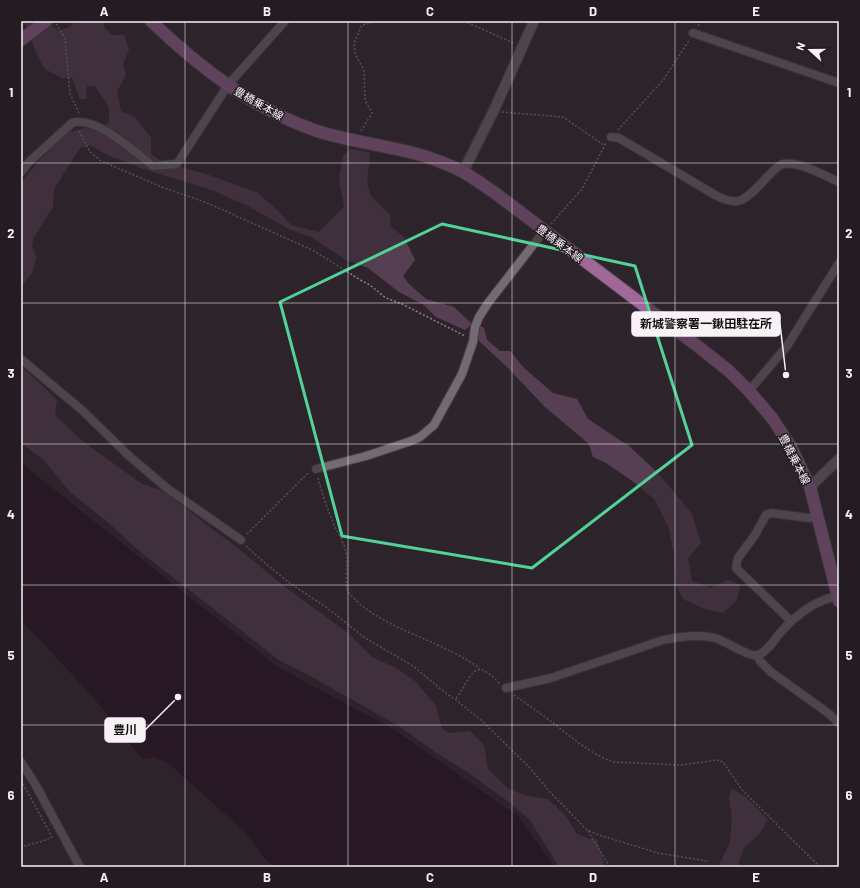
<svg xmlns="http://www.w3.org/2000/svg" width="860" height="888" font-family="Barlow,'Noto Sans JP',sans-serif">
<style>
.green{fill:#573f53}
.water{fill:#22091f}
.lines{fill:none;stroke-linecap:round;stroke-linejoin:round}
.minor-casing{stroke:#484047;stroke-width:10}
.tertiary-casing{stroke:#484047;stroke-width:12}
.primary-casing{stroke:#484047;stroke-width:14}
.path{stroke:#8a8288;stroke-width:1.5;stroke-dasharray:2 2;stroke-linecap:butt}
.minor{stroke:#746a73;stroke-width:8}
.tertiary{stroke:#746a73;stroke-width:10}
.primary{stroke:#a06799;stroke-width:12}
.marked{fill:none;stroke:#51d398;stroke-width:3;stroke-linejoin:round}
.grid{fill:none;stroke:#f8f2f7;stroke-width:1;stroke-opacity:0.55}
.labels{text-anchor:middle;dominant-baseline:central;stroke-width:3;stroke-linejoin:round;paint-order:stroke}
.street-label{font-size:11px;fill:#f8f2f7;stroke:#241c22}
.leader{fill:none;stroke:#f8f2f7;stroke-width:1.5}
.callout-dot{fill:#f8f2f7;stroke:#241c22;stroke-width:1.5}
.callout{fill:#f8f2f7;stroke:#f8f2f7;stroke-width:1.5}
.callout-label{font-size:12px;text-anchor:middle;font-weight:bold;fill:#111}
.neatline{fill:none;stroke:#f8f2f7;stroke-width:1.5}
.grid-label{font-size:13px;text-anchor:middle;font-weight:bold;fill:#f8f2f7}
</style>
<rect width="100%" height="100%" fill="#2e252c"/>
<!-- green -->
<path class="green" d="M 24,21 L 47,21 L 58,31 L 70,27 L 75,21 L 104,21 L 104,27 L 112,35 L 124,35 L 129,50 L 123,64 L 126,75 L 117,91 L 121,111 L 135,117 L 151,138 L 151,154 L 162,162 L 206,174 L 258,193 L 278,211 L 291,225 L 319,232 L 344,207 L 339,178 L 343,156 L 351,149 L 370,153 L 367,183 L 371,196 L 391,216 L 390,226 L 404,237 L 415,260 L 403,276 L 409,284 L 426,299 L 454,307 L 472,324 L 465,330 L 436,317 L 424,305 L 399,292 L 368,268 L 346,260 L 311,237 L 289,229 L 248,206 L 212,190 L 147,170 L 107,155 L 91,145 L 80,148 L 54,189 L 53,207 L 34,237 L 32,246 L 36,258 L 32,273 L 21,287 L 21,184 L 32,169 L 52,147 L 69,132 L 86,128 L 94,130 L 109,123 L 109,107 L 95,86 L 87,86 L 86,99 L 80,99 L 72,78 L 62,78 L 45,69 L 36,52 Z
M 480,326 L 484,328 L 487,340 L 500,351 L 510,351 L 524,368 L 553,393 L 577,399 L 588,419 L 629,446 L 658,473 L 692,514 L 701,543 L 688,558 L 692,581 L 711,588 L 728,580 L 740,585 L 737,600 L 723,613 L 702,608 L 683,599 L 676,585 L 674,555 L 669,528 L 655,500 L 635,483 L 606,463 L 593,457 L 589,444 L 545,407 L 508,368 L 478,340 Z
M 21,366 L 47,390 L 57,401 L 55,415 L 81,440 L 142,484 L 163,491 L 240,550 L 285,587 L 348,633 L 372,657 L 396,668 L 415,681 L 436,706 L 442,729 L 450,733 L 470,731 L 484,745 L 488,769 L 508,789 L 528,796 L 548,799 L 566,816 L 577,834 L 590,839 L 597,840 L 605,867 L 559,867 L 530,820 L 509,802 L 469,773 L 435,752 L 402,728 L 316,679 L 279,660 L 138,550 L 110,524 L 70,492 L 44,460 L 21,443 Z
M 732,789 L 746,797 L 768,820 L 760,833 L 744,848 L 737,867 L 718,867 L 730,843 L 732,818 L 729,797 Z"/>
<!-- water -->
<path class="water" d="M 21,463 L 278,667 L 395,730 L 518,816 L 555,867 L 276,867 L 268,862 L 245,832 L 168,763 L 154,757 L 142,759 L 92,696 L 21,620 Z"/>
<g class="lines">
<defs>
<path id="minor" d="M 693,33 L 839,83
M 611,137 L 619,138 L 717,196 C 723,199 731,202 738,201 C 749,199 763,181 771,173 C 774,170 779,165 783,164 C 799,161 825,176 839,182
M 21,172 L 29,162 L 72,123 C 95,115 135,152 153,166 L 177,164 L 228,85 L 285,21
M 21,359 L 83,411 L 128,455 L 168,489 L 241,540
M 749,391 L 787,346 L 839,263
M 316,469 L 366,456 L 411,441 L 420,437 L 434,425 L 462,374 L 473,342 L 475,327 L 479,317 L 488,303 L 544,231
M 791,621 L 736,568 L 738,558 L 755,535 L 766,515 L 771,513 L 809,518 L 818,516
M 757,655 L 760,661 L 771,672 L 828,713 L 839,723
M 506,688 L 551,678 L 663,640 C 681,637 701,633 718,639 C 727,642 750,658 758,655 C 767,652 774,640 780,633 C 795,616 815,600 838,596
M 21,762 L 34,782 L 80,867"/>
<path id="tertiary" d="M 463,172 L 495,108 L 534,21
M 810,487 L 839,459"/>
<path id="primary" d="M 151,21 C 199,67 253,109 317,131 C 348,141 385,145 417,154 C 429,157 455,167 465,173 C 475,179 485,186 495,193 L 700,348 L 729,371 L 749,391 L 772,418 L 791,447 L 810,487 L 839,601
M 21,40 L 46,21"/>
</defs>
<!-- minor casing -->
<use href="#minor" class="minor-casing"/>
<!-- tertiary casing -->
<use href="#tertiary" class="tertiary-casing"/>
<!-- primary casing -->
<use href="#primary" class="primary-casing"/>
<!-- path -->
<path class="path" d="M 464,21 L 513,43
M 56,24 L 62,33 L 65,39 L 70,94 L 79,113
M 698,26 L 701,21
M 502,112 L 563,117 L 604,145
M 618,130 L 664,79 L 690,39
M 79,131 L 90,152 L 101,161 L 164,188 L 205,202 L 279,235 L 314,251 L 362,281 L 370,285 L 386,298 L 402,304 L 465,336
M 361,131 L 372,113 L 365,100 L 364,70 L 355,54 L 354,43 L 362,25 L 377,21
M 551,224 L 582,189 L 606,143
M 318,478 C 322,494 328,511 335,527 C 339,535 344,543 346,552 C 349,563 343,586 349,593 C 374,623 421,635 454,653 C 464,658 472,662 480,669
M 247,534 L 308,473
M 246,546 L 266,564 L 291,584 L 326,607 L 365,638 L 413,666 L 448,695 L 455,699 L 481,720 L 529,767 L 551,793 L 587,830 L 599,835 L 658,853 L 707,861
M 514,695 C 528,705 543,715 557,726 C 575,740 592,755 614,762 L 681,765 L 717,760 L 723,762 L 743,791 L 820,867
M 456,698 C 463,692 471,666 482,670 C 489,672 495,679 500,684
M 21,780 L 52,837 L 43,841 L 21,847
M 588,831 L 610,867"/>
<!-- minor -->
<use href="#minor" class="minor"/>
<!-- tertiary -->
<use href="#tertiary" class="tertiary"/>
<!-- primary -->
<use href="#primary" class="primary"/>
</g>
<!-- marked area -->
<path d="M0 0H860V888H0ZM 442,224 L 635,266 L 692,445 L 532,568 L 342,536 L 280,302 Z" fill="#2e252c" fill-opacity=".55" fill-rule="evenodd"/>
<path class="marked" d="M 442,224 L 635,266 L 692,445 L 532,568 L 342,536 L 280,302 Z"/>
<!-- grid -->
<path class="grid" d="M 185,21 L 185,867M 348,21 L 348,867M 512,21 L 512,867M 675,21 L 675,867M 21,163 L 839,163M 21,303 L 839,303M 21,444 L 839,444M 21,585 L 839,585M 21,725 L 839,725"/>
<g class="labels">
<!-- street labels -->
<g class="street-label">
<text transform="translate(259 103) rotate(30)">豊橋乗本線</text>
<text transform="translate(560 243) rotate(37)">豊橋乗本線</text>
<text transform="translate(795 459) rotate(63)">豊橋乗本線</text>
</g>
</g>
<!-- callouts -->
<path class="leader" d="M786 375L780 324M178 697L145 730"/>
<g class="callout-dot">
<circle cx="786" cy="375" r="4"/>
<circle cx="178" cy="697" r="4"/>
</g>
<g class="callout">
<rect x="632" y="312" width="148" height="24" rx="4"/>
<rect x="105" y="718" width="40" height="24" rx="4"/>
</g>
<g class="callout-label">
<text x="706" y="328">新城警察署一鍬田駐在所</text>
<text x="125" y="734">豊川</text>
</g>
<!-- border -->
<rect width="860" height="888" fill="none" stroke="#241c22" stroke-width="44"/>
<!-- north arrow -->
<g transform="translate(810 50) rotate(291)" stroke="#241c22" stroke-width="3" paint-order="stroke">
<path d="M0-3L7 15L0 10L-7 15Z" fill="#f8f2f7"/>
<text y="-6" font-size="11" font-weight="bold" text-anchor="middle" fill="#f8f2f7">N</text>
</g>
<rect x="22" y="22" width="816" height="844" class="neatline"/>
<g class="grid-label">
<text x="104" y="16">A</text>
<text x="267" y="16">B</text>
<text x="430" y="16">C</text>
<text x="593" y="16">D</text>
<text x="756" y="16">E</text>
<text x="11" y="97">1</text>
<text x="849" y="97">1</text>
<text x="11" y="238">2</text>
<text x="849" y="238">2</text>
<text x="11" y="378">3</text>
<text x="849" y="378">3</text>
<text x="11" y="519">4</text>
<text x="849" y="519">4</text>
<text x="11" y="660">5</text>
<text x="849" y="660">5</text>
<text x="11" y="800">6</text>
<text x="849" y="800">6</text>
<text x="104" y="882">A</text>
<text x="267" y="882">B</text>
<text x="430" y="882">C</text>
<text x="593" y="882">D</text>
<text x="756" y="882">E</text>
</g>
</svg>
